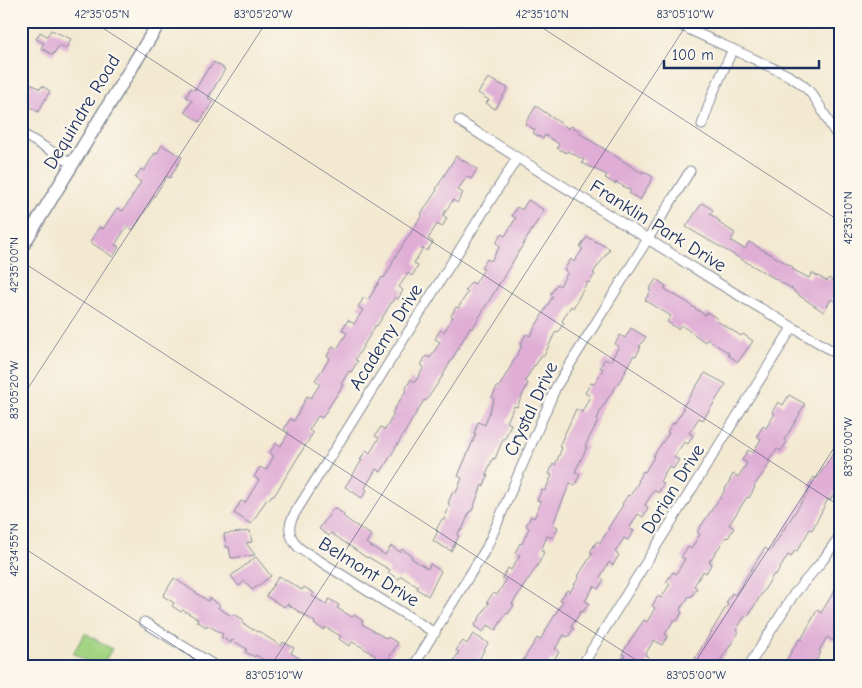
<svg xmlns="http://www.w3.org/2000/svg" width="862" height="688" font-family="'Comic Neue',sans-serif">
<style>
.green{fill:#a2d381;stroke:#5e8170}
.building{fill:#dfadd5}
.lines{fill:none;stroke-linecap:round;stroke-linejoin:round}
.service-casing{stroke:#878c98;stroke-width:7}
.minor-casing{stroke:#878c98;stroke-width:11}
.secondary-casing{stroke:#878c98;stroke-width:15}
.service{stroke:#fff;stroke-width:4.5}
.minor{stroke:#fff;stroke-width:9}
.secondary{stroke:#fff;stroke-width:12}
.ticks{fill:none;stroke:#1b2f5e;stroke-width:1;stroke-opacity:0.45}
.labels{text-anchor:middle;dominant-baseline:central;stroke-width:4.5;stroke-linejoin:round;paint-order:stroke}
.street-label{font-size:19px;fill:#1b2f5e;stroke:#fbf7ec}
.neatline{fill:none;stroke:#1b2f5e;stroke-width:2}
.ticks-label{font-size:12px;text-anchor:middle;fill:#1b2f5e}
</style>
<rect width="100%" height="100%" fill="#fbf7ec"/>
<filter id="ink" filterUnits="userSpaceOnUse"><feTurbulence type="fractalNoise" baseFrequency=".02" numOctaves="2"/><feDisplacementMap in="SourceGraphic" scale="10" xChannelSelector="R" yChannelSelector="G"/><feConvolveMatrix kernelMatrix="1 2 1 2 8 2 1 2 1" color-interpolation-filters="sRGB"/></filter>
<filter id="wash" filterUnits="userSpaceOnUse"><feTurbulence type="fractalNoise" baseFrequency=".0096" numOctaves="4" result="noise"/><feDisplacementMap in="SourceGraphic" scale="20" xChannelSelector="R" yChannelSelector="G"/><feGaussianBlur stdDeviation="1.12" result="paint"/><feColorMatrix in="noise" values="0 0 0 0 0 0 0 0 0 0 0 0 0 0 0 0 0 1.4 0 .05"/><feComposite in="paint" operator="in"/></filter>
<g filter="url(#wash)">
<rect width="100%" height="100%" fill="#f3e9d1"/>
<!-- green -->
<path class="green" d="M 85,633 L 112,649 L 101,667 L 97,667 L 73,653 Z"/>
<g id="blocks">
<!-- building -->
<path class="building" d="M 51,30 L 71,39 L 66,49 L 59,45 L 53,55 L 41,48 L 44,43 L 36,39 L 40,32 L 47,36 Z
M 214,62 L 225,69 L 208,98 L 213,101 L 200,122 L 185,112 L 192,101 L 186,97 L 191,88 L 195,90 L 209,67 L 210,68 Z
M 488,78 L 508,88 L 495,109 L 486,103 L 489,100 L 478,93 Z
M 25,80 L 40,89 L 42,86 L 50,91 L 38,112 L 29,106 L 31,103 L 21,97 L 21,86 Z
M 536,106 L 569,129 L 571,126 L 580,131 L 579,133 L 642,173 L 643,171 L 653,177 L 640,200 L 629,193 L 631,191 L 616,182 L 615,184 L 605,178 L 607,175 L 582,163 L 584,160 L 568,151 L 567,153 L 557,148 L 559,144 L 545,135 L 543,139 L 533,133 L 535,130 L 525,124 Z
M 162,145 L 182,157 L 170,178 L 167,176 L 133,230 L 127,226 L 115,245 L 119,247 L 113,257 L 90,242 L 99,227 L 103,229 L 117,208 L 123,211 L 141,182 L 135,178 L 141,169 L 144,171 L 155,153 L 157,154 Z
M 456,156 L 477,169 L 471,179 L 467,176 L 458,190 L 463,193 L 457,203 L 453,200 L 443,215 L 447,218 L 442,227 L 437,224 L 428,239 L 433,242 L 427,251 L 423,248 L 414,263 L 418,266 L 412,276 L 408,273 L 399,287 L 403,290 L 398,299 L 395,297 L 377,326 L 376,325 L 355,360 L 358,361 L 351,372 L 349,371 L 341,384 L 343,385 L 322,418 L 318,416 L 309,430 L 313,433 L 274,496 L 272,495 L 269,500 L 267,499 L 251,524 L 234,513 L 241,501 L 245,503 L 259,480 L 254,477 L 260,467 L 266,470 L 274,456 L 269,453 L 276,443 L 281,446 L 289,432 L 284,429 L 290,419 L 294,421 L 307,396 L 311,398 L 320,384 L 315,380 L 330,358 L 327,356 L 333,346 L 337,349 L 347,333 L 342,330 L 348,320 L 354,324 L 363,310 L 358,307 L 364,297 L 368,300 L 382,277 L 384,278 L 393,263 L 392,262 L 422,215 L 421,214 L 437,190 L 436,189 Z
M 528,200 L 544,210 L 472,329 L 470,327 L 442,377 L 426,401 L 424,400 L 381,472 L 376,469 L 365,488 L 367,490 L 362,498 L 345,487 L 362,460 L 360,460 L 366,450 L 370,453 L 379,438 L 375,436 L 381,427 L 385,430 L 394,414 L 392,413 L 407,389 L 406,388 L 411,379 L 415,382 L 424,367 L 421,365 L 426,356 L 430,358 L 440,342 L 435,339 L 440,330 L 444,332 L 453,317 L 451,316 L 456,307 L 458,308 L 468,292 L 465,291 L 471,282 L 475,284 L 484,269 L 481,268 L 487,259 L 491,261 L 500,246 L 496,243 L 501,234 L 505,236 L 516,218 L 512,216 L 517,207 L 522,210 Z
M 702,203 L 713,210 L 710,214 L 720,221 L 719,223 L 735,233 L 731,241 L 745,249 L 749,242 L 793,267 L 792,269 L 809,278 L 812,273 L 827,281 L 829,278 L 841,286 L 841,305 L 831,299 L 824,312 L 794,292 L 795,291 L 791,288 L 686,227 Z
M 587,237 L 610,249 L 593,273 L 595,274 L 589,283 L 587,282 L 573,308 L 571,306 L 562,321 L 564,323 L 558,332 L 556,331 L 544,356 L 542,355 L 535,366 L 534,365 L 525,381 L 528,383 L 517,407 L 514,406 L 507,422 L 511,424 L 505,439 L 503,439 L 495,459 L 493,458 L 486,474 L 488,475 L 484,486 L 482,485 L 472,511 L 470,511 L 462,530 L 460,530 L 457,535 L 459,536 L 451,551 L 433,541 L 438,531 L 436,530 L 442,519 L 444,520 L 450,504 L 448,503 L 453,491 L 456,493 L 462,478 L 458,476 L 476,434 L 474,434 L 478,422 L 485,425 L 494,399 L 492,398 L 497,387 L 499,387 L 522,346 L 520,345 L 526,334 L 530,336 L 553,296 L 550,295 L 557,284 L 560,286 L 568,272 L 564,270 L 571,259 L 574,262 L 583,249 L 580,247 Z
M 656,279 L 666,286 L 665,289 L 690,304 L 690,305 L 705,315 L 707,312 L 718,319 L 717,321 L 730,329 L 741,336 L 743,334 L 753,341 L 738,362 L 728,355 L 729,353 L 707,339 L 705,342 L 681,325 L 678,329 L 667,322 L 671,316 L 645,300 L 651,291 L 649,290 Z
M 631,328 L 646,337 L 639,347 L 641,347 L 636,356 L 634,355 L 625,370 L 626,371 L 601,409 L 597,420 L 598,421 L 585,446 L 587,447 L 575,472 L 580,474 L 575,485 L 570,483 L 557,514 L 553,525 L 558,527 L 553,538 L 547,536 L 541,551 L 544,552 L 539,563 L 512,604 L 514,605 L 508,614 L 506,613 L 496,630 L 488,625 L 483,632 L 474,626 L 489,603 L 487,602 L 493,593 L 497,595 L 506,580 L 502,578 L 508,568 L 511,570 L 520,555 L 515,553 L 520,543 L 522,544 L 529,528 L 526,526 L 531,516 L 534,518 L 541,502 L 537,500 L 542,490 L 545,491 L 552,475 L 549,474 L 553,464 L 555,465 L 562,448 L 559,446 L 572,418 L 576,409 L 582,412 L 590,396 L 585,393 L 591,383 L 594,384 L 603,369 L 600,367 L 605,359 L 610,362 L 619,346 L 615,344 L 620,335 L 625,338 Z
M 705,373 L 726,384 L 703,420 L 699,418 L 689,433 L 693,435 L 688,444 L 684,442 L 674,457 L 679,460 L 673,469 L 669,466 L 660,481 L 664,484 L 658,493 L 654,490 L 645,505 L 648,508 L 643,517 L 638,514 L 629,529 L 634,531 L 628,540 L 624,538 L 615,552 L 619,555 L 613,565 L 609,562 L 600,577 L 604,580 L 598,589 L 594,586 L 585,601 L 589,603 L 583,612 L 581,611 L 571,627 L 574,628 L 568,637 L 564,635 L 555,649 L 559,652 L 553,661 L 551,659 L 546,667 L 519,667 L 537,638 L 540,640 L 563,601 L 560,600 L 567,590 L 570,592 L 579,577 L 578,576 L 593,553 L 590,552 L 597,541 L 600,543 L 609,529 L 608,528 L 623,505 L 622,504 L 628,495 L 630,496 L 639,481 L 638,480 L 643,471 L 645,472 L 654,457 L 653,456 L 669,433 L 667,432 L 673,423 L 674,424 L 684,409 L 682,408 Z
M 789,395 L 805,404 L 799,414 L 800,414 L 784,440 L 787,442 L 781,451 L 777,449 L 768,462 L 770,463 L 754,486 L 755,487 L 749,498 L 747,497 L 729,525 L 734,528 L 728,538 L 726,537 L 709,562 L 712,563 L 706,573 L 703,571 L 694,586 L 697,588 L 691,597 L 689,596 L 680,610 L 682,612 L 677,621 L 674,620 L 665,634 L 668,636 L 662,645 L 654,640 L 645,655 L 650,658 L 645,667 L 618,667 L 625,655 L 622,654 L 631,639 L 644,620 L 647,622 L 655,608 L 652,606 L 658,596 L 661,598 L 670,584 L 666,582 L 673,572 L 676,574 L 685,559 L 681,557 L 688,547 L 691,549 L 700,534 L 697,532 L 719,499 L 720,499 L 733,474 L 738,477 L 747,463 L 742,460 L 748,450 L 753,453 L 761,439 L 757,436 L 763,426 L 766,428 L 775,414 L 772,412 L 778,402 L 783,405 Z
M 841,440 L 841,483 L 830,500 L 828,499 L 812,530 L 810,529 L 797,551 L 795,550 L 791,557 L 788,555 L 776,575 L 774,574 L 748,616 L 746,615 L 736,630 L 739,632 L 716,667 L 690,667 L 728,604 L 726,603 L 732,593 L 735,595 L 765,548 L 770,551 L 810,489 L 808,487 L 814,477 L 817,479 Z
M 334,508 L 344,514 L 343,516 L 352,523 L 371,535 L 366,543 L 385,555 L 391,546 L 400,552 L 402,549 L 412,556 L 411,558 L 428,569 L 430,564 L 441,571 L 428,596 L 417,589 L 418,587 L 401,576 L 399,579 L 388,573 L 390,570 L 368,557 L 367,558 L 331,533 L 329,536 L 319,529 Z
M 250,531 L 252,542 L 246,543 L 255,555 L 231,558 L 229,547 L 226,547 L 224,534 Z
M 256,557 L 271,576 L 252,590 L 245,581 L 239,586 L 231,576 Z
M 279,576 L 302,590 L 304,587 L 314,593 L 312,596 L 326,604 L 329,599 L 339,605 L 337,608 L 352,617 L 354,615 L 363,621 L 362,624 L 387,639 L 388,637 L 398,643 L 384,666 L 374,659 L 376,656 L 362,647 L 352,642 L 349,646 L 339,639 L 341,636 L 325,627 L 324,630 L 314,624 L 315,622 L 287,604 L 284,607 L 266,596 Z
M 174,578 L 208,601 L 209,598 L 220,605 L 218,608 L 232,616 L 234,614 L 244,620 L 242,623 L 257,632 L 258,631 L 281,646 L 283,642 L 294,648 L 291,653 L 313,667 L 275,667 L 256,655 L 255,657 L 245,652 L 247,649 L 232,640 L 231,643 L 221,637 L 223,634 L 207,625 L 206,627 L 197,621 L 198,619 L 183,610 L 181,612 L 172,606 L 174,603 L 163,596 Z
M 841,580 L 841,616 L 834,627 L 839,631 L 833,641 L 827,637 L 819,651 L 821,652 L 815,663 L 811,660 L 807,667 L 782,667 L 799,639 L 801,640 L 817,610 L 821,613 Z
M 473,634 L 488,643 L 475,667 L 450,667 L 459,652 L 456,650 L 463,641 L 467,644 Z"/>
</g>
</g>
<g filter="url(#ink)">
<use href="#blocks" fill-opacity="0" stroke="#878c98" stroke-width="1"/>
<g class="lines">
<defs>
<path id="service" d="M 21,661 L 31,667"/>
<path id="minor" d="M 672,21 C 700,35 728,47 756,60 C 773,69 793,75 807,89 C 822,103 827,125 841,140
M 459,121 L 718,283 L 841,356
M 702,125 L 713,93 L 733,49
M 21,133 L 73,164
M 144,622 L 217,667
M 435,633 L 299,548 C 288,536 287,526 295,513 L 517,158
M 413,667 L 487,547 L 556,387 L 690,171
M 581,667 L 792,328
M 748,667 L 794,594 L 823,560 L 841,534"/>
<path id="secondary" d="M 21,248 L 160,21"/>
</defs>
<!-- service casing -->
<use href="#service" class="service-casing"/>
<!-- minor casing -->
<use href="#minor" class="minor-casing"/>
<!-- secondary casing -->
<use href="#secondary" class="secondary-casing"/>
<!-- service -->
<use href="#service" class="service"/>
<!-- minor -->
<use href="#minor" class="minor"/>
<!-- secondary -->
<use href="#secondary" class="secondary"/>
</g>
</g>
<!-- ticks -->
<path class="ticks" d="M 92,21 L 841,507M 532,21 L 841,222M 21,261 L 647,667M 21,399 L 267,21M 21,546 L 207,667M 270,667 L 689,21M 692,667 L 841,437"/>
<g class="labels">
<!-- street labels -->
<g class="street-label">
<text transform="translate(82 112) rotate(-59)">Dequindre Road</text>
<text transform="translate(658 226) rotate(32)">Franklin Park Drive</text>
<text transform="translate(386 337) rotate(-58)">Academy Drive</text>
<text transform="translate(531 409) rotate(-65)">Crystal Drive</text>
<text transform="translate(673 489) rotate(-58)">Dorian Drive</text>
<text transform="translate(369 572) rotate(32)">Belmont Drive</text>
</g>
</g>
<!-- margin -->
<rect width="862" height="688" fill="none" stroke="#fbf7ec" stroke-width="55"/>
<!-- scale -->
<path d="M664 60v8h155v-8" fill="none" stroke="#1b2f5e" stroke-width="2.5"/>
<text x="672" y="60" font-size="15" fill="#1b2f5e" stroke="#fbf7ec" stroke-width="4" paint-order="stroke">100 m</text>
<rect x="28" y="28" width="806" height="632" class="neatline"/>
<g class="ticks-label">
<text x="102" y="18">42°35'05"N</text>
<text x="263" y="18">83°05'20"W</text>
<text x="542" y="18">42°35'10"N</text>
<text x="685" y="18">83°05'10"W</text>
<text transform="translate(848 218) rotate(-90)" y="4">42°35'10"N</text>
<text transform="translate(14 265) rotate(-90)" y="4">42°35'00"N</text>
<text transform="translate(14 390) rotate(-90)" y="4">83°05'20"W</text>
<text transform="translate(848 447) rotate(-90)" y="4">83°05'00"W</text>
<text transform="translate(14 550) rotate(-90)" y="4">42°34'55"N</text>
<text x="274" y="679">83°05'10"W</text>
<text x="696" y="679">83°05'00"W</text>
</g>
</svg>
